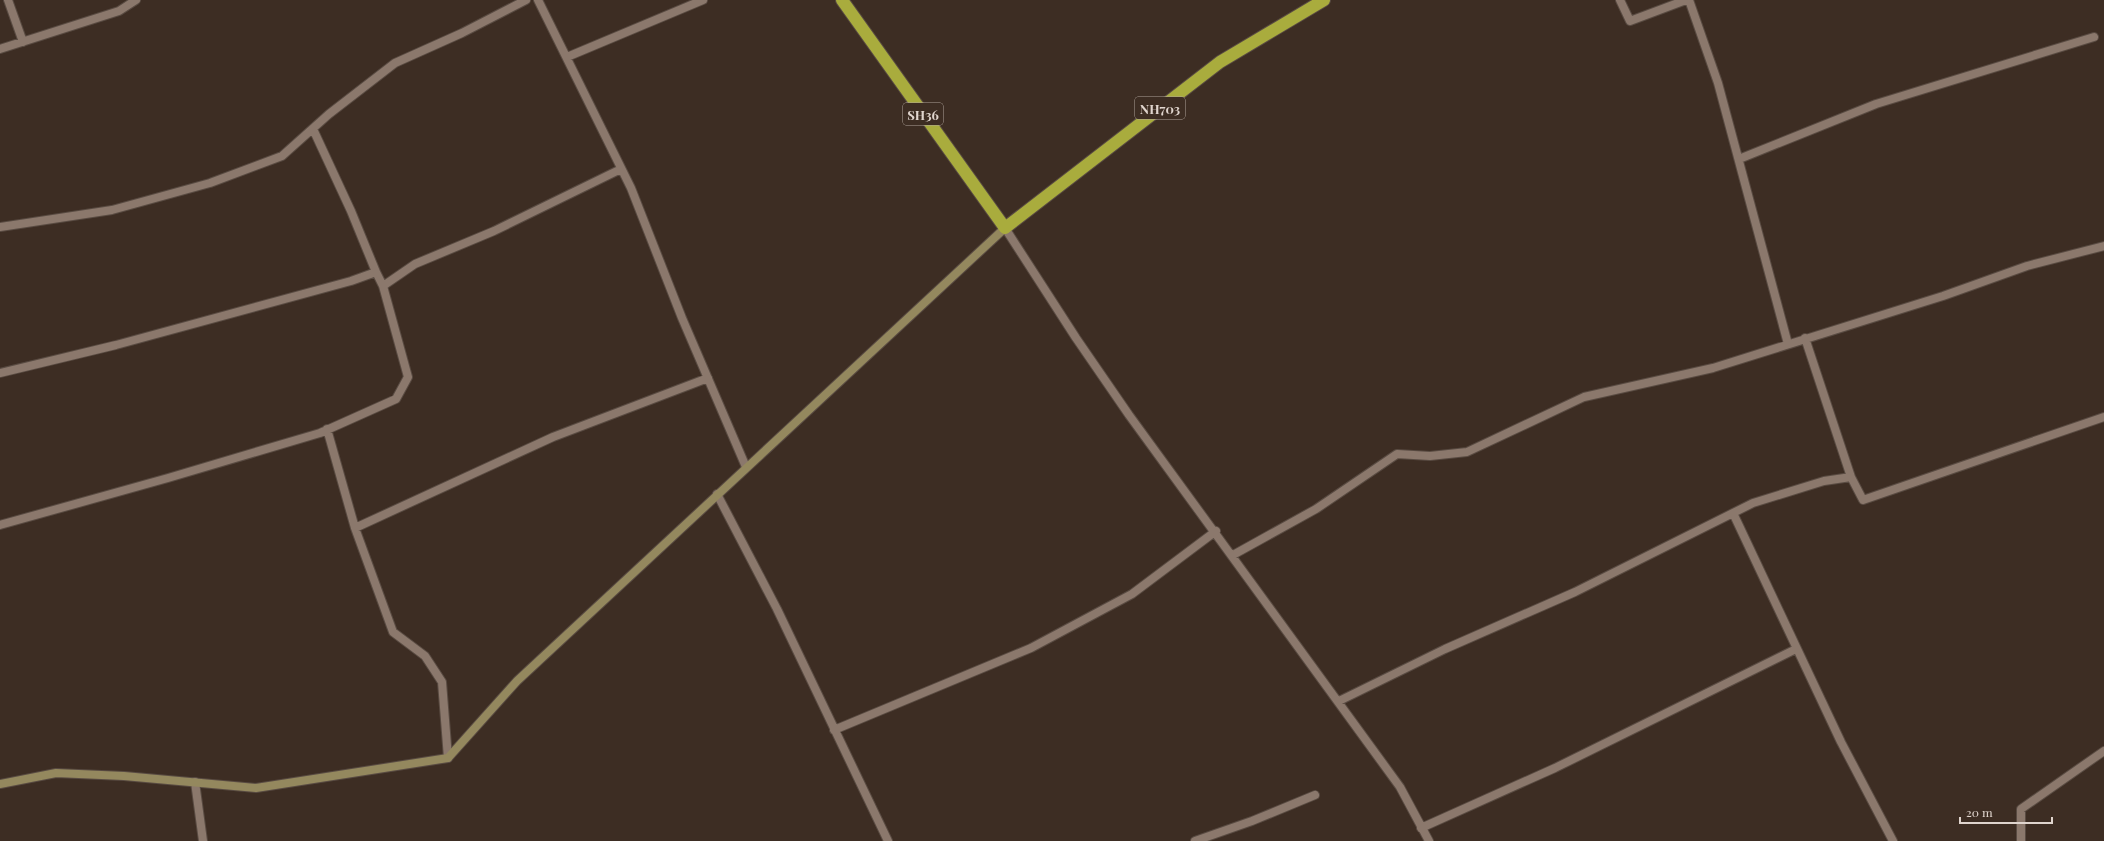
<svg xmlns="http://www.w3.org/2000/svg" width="2104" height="841" font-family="'Playfair Display',serif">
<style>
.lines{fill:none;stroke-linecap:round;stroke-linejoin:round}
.street-casing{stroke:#594b42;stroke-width:10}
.secondary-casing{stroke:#594b42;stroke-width:10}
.highway-casing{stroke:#594b42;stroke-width:14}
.street{stroke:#8b786c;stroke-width:8}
.secondary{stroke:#94885e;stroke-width:8}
.highway{stroke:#a9ac3d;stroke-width:12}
.labels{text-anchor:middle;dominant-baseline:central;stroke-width:3.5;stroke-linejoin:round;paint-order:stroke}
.shield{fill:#3d2d23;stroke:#afa39b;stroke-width:1}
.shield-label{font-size:13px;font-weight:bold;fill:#e0d5ce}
</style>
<rect width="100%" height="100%" fill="#3d2d23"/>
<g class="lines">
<defs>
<path id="street" d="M 8,0 L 23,42
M 538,0 L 631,188 L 682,318 L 746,467
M 1620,0 L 1630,21 L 1686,0
M 1689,0 L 1718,83 L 1788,344
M 0,49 L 119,11 L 136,0
M 567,57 L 703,0
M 313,129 L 351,211 L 376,272
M 1739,159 L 1876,104 L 2094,37
M 0,227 L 112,210 L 210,183 L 282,156 L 329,114 L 395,63 L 462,33 L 526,0
M 1005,228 L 1076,338 L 1129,415 L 1400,787 L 1429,841
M 0,373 L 116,345 L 351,281 L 376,272 L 383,286
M 327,429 L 355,528 L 393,632 L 425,656 L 442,682 L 448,758
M 1851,477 L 1863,500 L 2104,417
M 717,494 L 777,609 L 888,841
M 1733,513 L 1841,742 L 1893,841
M 0,525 L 168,478 L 320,433 L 396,399 L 408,377 L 383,286 L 415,264 L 494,231 L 621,169
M 355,528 L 553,437 L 708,378
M 1233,555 L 1316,509 L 1397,454 L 1430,456 L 1467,452 L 1584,397 L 1713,368 L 1943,296 L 2027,266 L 2104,246
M 1339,701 L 1445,649 L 1575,592 L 1753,503 L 1824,481 L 1851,477 L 1805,338
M 834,730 L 1031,648 L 1132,594 L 1216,531
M 195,782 L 203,841
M 1421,828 L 1555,768 L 1796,649
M 1195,841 L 1252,821 L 1315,795
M 2021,841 L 2021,809 L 2104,751"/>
<path id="secondary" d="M 0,784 L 56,773 L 124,776 L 256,788 L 448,758 L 517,681 L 1005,228"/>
<path id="highway" d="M 842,0 L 1005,228 L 1220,62 L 1324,0"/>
</defs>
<!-- street casing -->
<use href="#street" class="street-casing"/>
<!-- secondary casing -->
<use href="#secondary" class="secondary-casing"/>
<!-- highway casing -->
<use href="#highway" class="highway-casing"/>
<!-- street -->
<use href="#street" class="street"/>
<!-- secondary -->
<use href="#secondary" class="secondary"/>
<!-- highway -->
<use href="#highway" class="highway"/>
</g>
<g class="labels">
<!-- shield labels -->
<g class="shield">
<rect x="1135" y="97" width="50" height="22" rx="3"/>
<rect x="903" y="103" width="40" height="22" rx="3"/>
</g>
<g class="shield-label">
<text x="1160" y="108">NH703</text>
<text x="923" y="114">SH36</text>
</g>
</g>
<!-- scale -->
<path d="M1960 817v6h92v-6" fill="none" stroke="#e0d5ce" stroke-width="2"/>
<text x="1966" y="817" font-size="12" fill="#e0d5ce" stroke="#3d2d23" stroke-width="3" paint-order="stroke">20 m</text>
</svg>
